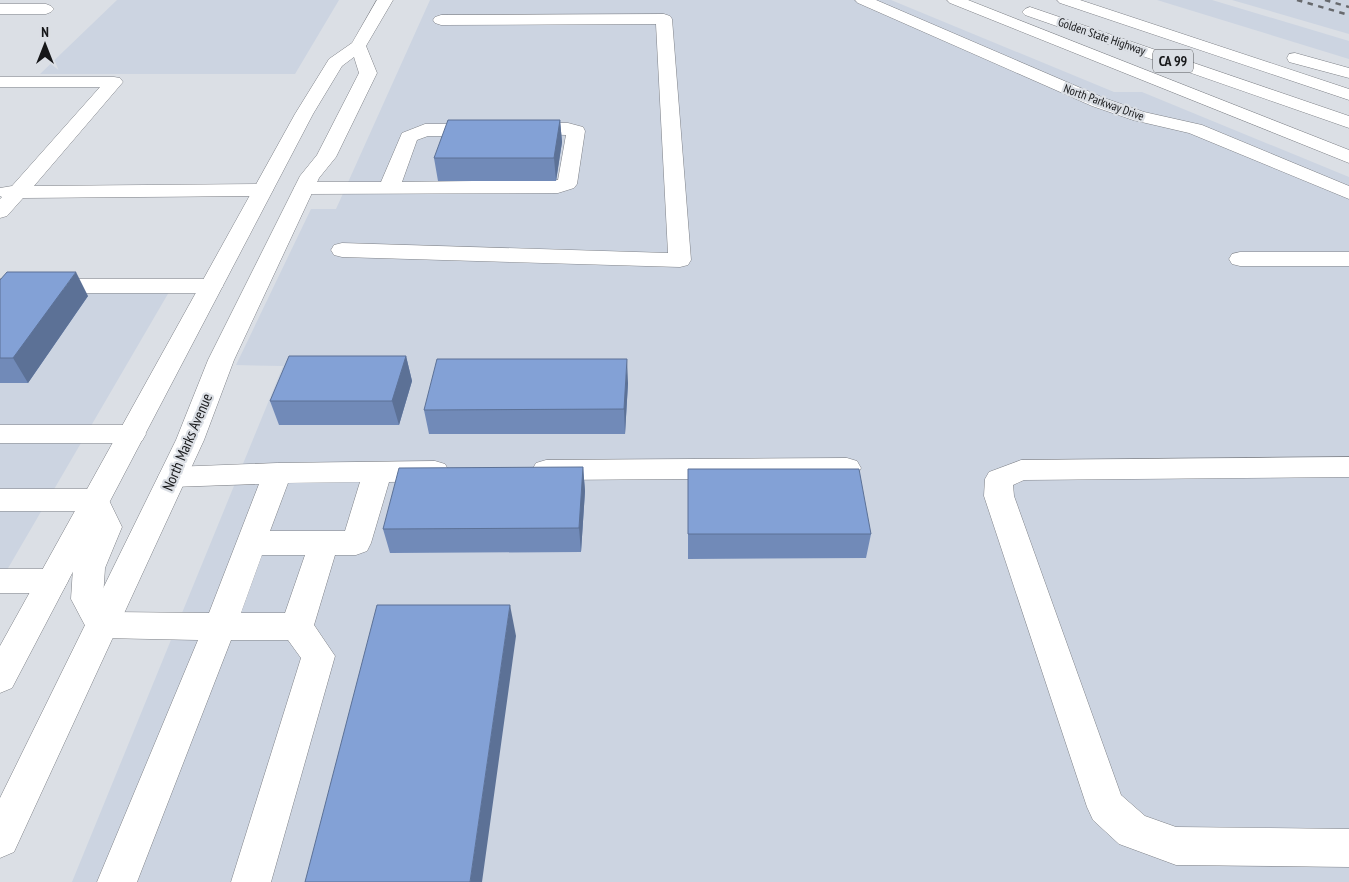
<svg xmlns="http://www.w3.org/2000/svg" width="1349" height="882" font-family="'PT Sans Narrow',sans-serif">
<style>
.built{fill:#ccd4e1}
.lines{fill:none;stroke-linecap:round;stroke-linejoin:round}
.minor-casing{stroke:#7e8187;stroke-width:1}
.major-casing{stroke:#7e8187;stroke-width:1}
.highway-casing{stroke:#7e8187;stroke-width:1}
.minor{fill:#fff;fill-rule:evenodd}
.major{fill:#fff;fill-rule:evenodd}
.highway{fill:#fff;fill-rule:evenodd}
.rail{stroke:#67696d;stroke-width:2.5;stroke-dasharray:5.5 5.5;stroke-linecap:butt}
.wall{fill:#718ab8}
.shaded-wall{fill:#5c7196}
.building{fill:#83a1d6;stroke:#5c7196}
.labels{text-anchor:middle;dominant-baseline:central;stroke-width:4.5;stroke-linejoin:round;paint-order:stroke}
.far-street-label{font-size:12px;fill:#161719;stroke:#dbdfe5}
.shield{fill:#dbdfe5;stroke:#515356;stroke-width:1}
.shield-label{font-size:14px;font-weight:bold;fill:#161719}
.street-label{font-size:15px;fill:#161719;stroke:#dbdfe5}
</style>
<rect width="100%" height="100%" fill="#dbdfe5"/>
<!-- built -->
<path class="built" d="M 117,0 L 339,0 L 295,74 L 40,74 Z
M 430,0 L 891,0 L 1114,92 L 1142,92 L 1349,177 L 1349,882 L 72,882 L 283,366 L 236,365 L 311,209 L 336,209 Z
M 1157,0 L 1212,0 L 1349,41 L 1349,59 Z
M 1232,0 L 1349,0 L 1349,34 Z
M 0,280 L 176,280 L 0,582 Z"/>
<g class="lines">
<defs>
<path id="minor" d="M 855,0 L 876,0 L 1104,98 L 1144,112 L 1202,125 L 1349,186 L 1349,199 L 1189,133 L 1133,120 L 1092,106 L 858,3 Z
M 0,4 L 46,4 L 51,6 L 54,9 L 51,12 L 46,14 L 0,14 Z
M 664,14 L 670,16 L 672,19 L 691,260 L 688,265 L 680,267 L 342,257 L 334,255 L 331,250 L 334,245 L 342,243 L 668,253 L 656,24 L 441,25 L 435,23 L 433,20 L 435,17 L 441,15 Z
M 0,77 L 114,77 L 120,78 L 123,82 L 34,186 L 263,184 L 270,186 L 273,190 L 270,194 L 263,196 L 23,198 L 7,216 L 0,218 L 0,199 L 2,197 L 0,196 L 0,188 L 12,186 L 100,87 L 0,87 Z
M 524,123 L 568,123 L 583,127 L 585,131 L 577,184 L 574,188 L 558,193 L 304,194 L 297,192 L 294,188 L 297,184 L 304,182 L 381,182 L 402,133 L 425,124 L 481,124 L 488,126 L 490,130 L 488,134 L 481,136 L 428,136 L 417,140 L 402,182 L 558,180 L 566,135 L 517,133 L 515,129 L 517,125 Z
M 1240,252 L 1349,252 L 1349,266 L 1240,266 L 1232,264 L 1229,259 L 1232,254 Z
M 0,279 L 211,279 L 219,281 L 223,286 L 219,291 L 211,293 L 0,293 Z
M 0,425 L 132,425 L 142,427 L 146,434 L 142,441 L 132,443 L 0,443 Z
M 1349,457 L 1349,477 L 1024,480 L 1013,485 L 1014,496 L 1121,795 L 1145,816 L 1176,827 L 1349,829 L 1349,867 L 1176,865 L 1119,844 L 1093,820 L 1087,807 L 984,496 L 985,479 L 989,472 L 1021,460 Z
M 847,458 L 857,461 L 861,468 L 857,475 L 847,478 L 546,480 L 536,477 L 532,470 L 536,463 L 546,460 Z
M 435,461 L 445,464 L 449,471 L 445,478 L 435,481 L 389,482 L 371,543 L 367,551 L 356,555 L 335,555 L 314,625 L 335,656 L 271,882 L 231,882 L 301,658 L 288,640 L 231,640 L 137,882 L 97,882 L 198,640 L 102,638 L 90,635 L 71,599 L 73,568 L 92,527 L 85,511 L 0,511 L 0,489 L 95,489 L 105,492 L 122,527 L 105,568 L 103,598 L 111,612 L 209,613 L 259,484 L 172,487 L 162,484 L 158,477 L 162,470 L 172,467 L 277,463 ZM 360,482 L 345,531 L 270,531 L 288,483 ZM 262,555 L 305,555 L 285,613 L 241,613 Z
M 0,569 L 52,569 L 63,572 L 68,581 L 63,590 L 52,593 L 0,593 Z"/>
<path id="major" d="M 377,0 L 393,0 L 366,46 L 377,73 L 336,157 L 319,178 L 234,360 L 204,440 L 14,852 L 0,858 L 0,798 L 176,440 L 208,360 L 300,176 L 317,155 L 359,73 L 354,57 L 342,66 L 313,114 L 12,688 L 0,693 L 0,646 L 295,114 L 329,59 L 352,43 Z"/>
<path id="highway" d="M 947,0 L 968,0 L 1349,150 L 1349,163 L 950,3 Z
M 1057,0 L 1080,0 L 1349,89 L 1349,100 L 1060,3 Z
M 1030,7 L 1349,116 L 1349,128 L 1025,15 L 1022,12 L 1025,9 Z
M 1295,53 L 1349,68 L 1349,78 L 1289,62 L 1287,58 L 1289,54 Z"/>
</defs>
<!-- minor casing -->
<use href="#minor" class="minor-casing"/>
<!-- major casing -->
<use href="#major" class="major-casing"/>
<!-- highway casing -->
<use href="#highway" class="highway-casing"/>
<!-- minor -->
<use href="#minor" class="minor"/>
<!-- major -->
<use href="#major" class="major"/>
<!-- highway -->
<use href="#highway" class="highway"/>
<!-- rail -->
<path class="rail" d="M 1297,0 L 1349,15
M 1325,0 L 1349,7"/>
</g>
<!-- wall -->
<path class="wall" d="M 560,120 L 562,142 L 556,181 L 438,181 L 434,158 Z
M 0,280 L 88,296 L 28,383 L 0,383 Z
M 406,356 L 412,381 L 399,425 L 279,425 L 270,401 Z
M 628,383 L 625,434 L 429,434 L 424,410 Z
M 583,467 L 585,491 L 581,552 L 390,553 L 383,529 Z
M 688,469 L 871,534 L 866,558 L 688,559 Z"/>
<!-- shaded-wall -->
<path class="shaded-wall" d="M 560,120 L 562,142 L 556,181 L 554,158 Z
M 76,272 L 88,296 L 28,383 L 13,358 Z
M 406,356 L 412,381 L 399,425 L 392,401 Z
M 627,359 L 628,383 L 625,434 L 624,409 Z
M 583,467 L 585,491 L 581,552 L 579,528 Z
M 510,605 L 516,636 L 482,882 L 470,882 Z"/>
<!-- building -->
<path class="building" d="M 448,120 L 560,120 L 554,158 L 434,158 Z
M 7,272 L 76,272 L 13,358 L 0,358 L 0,280 Z
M 289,356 L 406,356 L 392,401 L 270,401 Z
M 437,359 L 627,359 L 624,409 L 424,410 Z
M 583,467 L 579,528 L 383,529 L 399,468 Z
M 688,469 L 859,469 L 871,534 L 688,534 Z
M 377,605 L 510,605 L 470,882 L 305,882 Z"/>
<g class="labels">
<!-- far-street labels -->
<g class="far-street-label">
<text transform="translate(1102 36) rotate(19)">Golden State Highway</text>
<text transform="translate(1104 102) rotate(20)">North Parkway Drive</text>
</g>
<!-- shield labels -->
<rect class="shield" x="1153" y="49.5" width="40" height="23" rx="4"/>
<g class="shield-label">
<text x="1173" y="61">CA 99</text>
</g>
<!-- street labels -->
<g class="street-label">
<text transform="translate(187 442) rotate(-67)">North Marks Avenue</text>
</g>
</g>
<!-- north arrow -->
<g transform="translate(45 45)" stroke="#dbdfe5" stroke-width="4" paint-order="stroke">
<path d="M0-4L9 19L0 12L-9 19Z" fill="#161719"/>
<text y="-8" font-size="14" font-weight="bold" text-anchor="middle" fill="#161719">N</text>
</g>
</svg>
